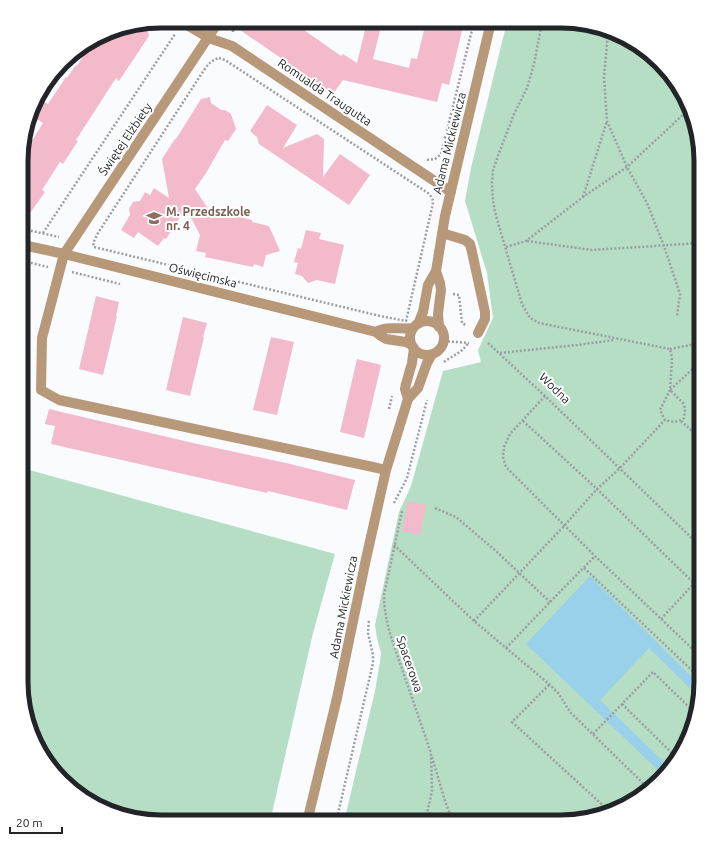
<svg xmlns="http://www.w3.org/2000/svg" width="722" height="843" font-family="Ubuntu,sans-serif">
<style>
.green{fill:#b5dec4}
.water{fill:#99d1ea}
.building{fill:#f2bacb}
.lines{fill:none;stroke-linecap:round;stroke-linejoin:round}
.path{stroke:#9c9ea1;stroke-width:2.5;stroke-dasharray:2 2;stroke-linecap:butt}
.minor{stroke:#b79879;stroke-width:10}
.labels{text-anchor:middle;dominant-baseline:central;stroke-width:4;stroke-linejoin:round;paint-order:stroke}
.street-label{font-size:12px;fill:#222427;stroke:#fff}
.education-label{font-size:12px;font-weight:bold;fill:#785e54;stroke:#fff;text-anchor:start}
.rim{fill:none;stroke:#222427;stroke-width:5}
</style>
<rect width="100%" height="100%" fill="#f9fbfe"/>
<!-- green -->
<path class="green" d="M 507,22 L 579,22 L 638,45 L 682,91 L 701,161 L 701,691 L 682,752 L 631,803 L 570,822 L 344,822 L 375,691 L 380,662 L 381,653 L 377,638 L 375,625 L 399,512 L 411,486 L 443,371 L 481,362 L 478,350 L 493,318 L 487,273 L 465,201 L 471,168 Z
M 29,374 L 30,407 L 22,437 L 22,375 Z
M 22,468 L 335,554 L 313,633 L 270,822 L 152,822 L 91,803 L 40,752 L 21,682 Z"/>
<!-- water -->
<path class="water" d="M 590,576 L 701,686 L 701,691 L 699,697 L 649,648 L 600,700 L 668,766 L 661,773 L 526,644 Z"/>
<!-- building -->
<path class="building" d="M 227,21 L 294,21 L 294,23 L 341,56 L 343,54 L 357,63 L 367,22 L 382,22 L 373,59 L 409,68 L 411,58 L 417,59 L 426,22 L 464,22 L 449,85 L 442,83 L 437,102 L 343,80 L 333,94 Z
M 146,24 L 149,36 L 119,81 L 116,78 L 76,140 L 78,141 L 63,164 L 60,162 L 42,190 L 45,192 L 23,223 L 24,154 L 43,123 L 31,115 L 37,98 L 48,104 L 66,77 L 67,78 L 76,65 L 77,66 L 91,43 L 116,29 Z
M 210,97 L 211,103 L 221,110 L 225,110 L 231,114 L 236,129 L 228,141 L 225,140 L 206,173 L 195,189 L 209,210 L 236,216 L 252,220 L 252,222 L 269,226 L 280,251 L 266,255 L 263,267 L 254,264 L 253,267 L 205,257 L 206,253 L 196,251 L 200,235 L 186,208 L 166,239 L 164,238 L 158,246 L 138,232 L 134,238 L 121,230 L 130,215 L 129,209 L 133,202 L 140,201 L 145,192 L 150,195 L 154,188 L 169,198 L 162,159 L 175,139 L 176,139 L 201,99 Z
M 267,105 L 297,125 L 283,148 L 317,134 L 324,139 L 323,177 L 340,154 L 370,175 L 349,205 L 259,144 L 257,137 L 250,131 Z
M 306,230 L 321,233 L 319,239 L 344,245 L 335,284 L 317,280 L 308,283 L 302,276 L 295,274 L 298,263 L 294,262 L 298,248 L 301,249 Z
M 96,296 L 119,302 L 116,316 L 117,316 L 103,375 L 79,369 Z
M 183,317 L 207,323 L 203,337 L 204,337 L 190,396 L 166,390 Z
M 271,337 L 294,342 L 277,415 L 253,410 Z
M 357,359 L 381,365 L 364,438 L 340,432 Z
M 49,409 L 193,443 L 286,463 L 355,480 L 347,510 L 268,491 L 267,493 L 223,483 L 51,444 L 55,426 L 45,424 Z
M 408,501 L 426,505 L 420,535 L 402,531 Z"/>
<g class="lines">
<!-- path -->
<path class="path" d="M 160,21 L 167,26
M 542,22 L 534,64 L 527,88 L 514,114 L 499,153 L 493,170 L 492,184 L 493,201 L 496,216 L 522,304 L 530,318 L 539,323 L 670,349 L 672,358 L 670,390 L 660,410 L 665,420 C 671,422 678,423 684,418 L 685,409 L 684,404 L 670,390 L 701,361
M 233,32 L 233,25 L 235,21
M 608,33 L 604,77 L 607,121 L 627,167 L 647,203 L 664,246 L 680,294 L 677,316
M 219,58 L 225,60 L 428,193 C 435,200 433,203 431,212 L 406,321 L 380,316 L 94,247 L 93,243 L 98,233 L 204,70 C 208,64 212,60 219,58 Z
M 427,160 L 435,159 L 441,154 L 474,22
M 583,197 L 607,121
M 23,229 L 59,237
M 43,233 L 175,34
M 527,241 L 592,250 L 701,243
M 506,247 L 526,241 L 583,197 L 627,167 L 687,111
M 23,261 L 48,267
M 72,272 L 120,284
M 453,294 L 459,295 L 462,323 L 467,326
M 444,341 L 469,343
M 488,343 L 545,396 L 701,547
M 670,349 L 701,343
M 500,353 L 577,345 L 614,340
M 444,362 C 453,355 462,353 468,343
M 545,396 L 510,434 L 504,447 L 503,457 L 506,467 L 595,556 L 701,657
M 389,409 L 392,396
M 523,421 L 597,489 L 701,590
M 681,421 L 701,439
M 394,503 L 407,478 L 427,400
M 435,508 L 456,517 L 497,552 L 550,602
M 402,511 L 384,595 C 384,610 387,623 391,637 L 431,753 L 432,791 L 425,822
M 394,545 L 474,621 L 549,684 L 559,694 L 570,712 L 647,787
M 584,568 L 701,679
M 661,619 L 701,576
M 474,621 L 564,526 L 597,489 L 619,469 L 665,420
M 506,648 L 550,602 L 595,556
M 549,685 L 512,722 L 608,810
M 622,704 L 677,758
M 593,734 L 653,672 L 694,712
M 432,757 L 445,801 L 453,822
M 336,822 L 373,663 L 373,655 L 368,633 L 369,619"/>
<!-- minor -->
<path class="minor" d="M 180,21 L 209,38 L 232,46 L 451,192
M 219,21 L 64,254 L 42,338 L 41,390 L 59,400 L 373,467 L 386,470
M 442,233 L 465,240 L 470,244 L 472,252 L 485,312 L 485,319 L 478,333
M 23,245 L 64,254 L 376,332 L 381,336 L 386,339 L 406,342 L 412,345
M 436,271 L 440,283 L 441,290 L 438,314 L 439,327
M410 338a17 17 0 1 1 34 0a17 17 0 1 1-34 0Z
M 418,324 L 423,312 L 428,285 L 436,271 L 445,216 L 491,22
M 376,332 C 387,325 401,330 413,328
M 408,399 L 405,389 L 406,384 L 412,363 L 414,348
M 307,822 L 337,698 L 366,559 L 386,470 L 408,399 L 418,388 L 427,363 L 432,354"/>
</g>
<!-- icons -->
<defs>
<symbol id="school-bare" viewBox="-9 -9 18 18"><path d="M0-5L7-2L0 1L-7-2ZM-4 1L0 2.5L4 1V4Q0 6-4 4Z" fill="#8d6e63" stroke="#fff" stroke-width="2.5" paint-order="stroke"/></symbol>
</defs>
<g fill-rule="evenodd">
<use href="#school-bare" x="143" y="207" width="22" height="22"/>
</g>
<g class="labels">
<!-- street labels -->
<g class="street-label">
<text transform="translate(325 92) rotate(34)">Romualda Traugutta</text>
<text transform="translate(125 139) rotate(-56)">Świętej Elżbiety</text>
<text transform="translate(449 143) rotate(-76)">Adama Mickiewicza</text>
<text transform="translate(203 275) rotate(14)">Oświęcimska</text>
<text transform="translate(555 388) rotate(44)">Wodna</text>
<text transform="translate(343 607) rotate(-79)">Adama Mickiewicza</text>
<text transform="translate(410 664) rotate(71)">Spacerowa</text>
</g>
<!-- education labels -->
<g class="education-label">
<text x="166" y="211">M. Przedszkole<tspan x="166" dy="14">nr. 4</tspan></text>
</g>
</g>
<!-- crop -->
<path d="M0 0H722V843H0ZM161 28H561A133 133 0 0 1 694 161V682A133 133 0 0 1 561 815H161A133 133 0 0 1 28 682V161A133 133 0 0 1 161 28Z" fill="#fff" fill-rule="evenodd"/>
<path class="rim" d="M161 28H561A133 133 0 0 1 694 161V682A133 133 0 0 1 561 815H161A133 133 0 0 1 28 682V161A133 133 0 0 1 161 28Z"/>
<!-- scale -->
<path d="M10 827v6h52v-6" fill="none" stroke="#222427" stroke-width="2"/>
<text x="16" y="827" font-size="12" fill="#222427" stroke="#ffffff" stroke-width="3" paint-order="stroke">20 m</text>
</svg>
